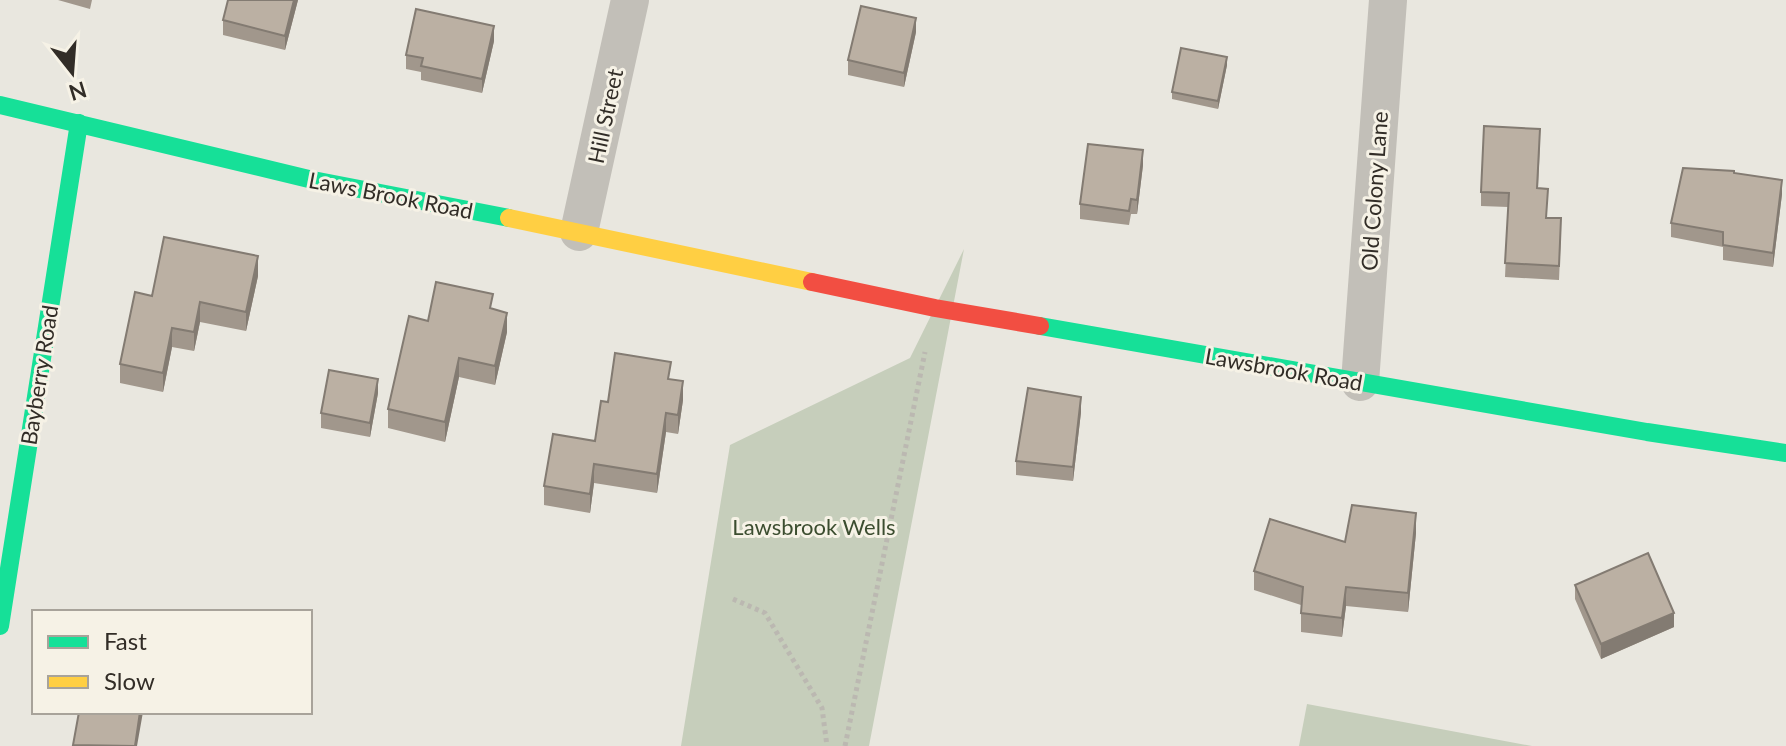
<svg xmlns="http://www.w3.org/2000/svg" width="1786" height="746" font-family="Lato,sans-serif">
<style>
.green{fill:#c6cebb}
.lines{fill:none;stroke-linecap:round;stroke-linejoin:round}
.path{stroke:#bbb8b1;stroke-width:5;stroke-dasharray:4 4;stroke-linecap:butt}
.street{stroke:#c2bfb8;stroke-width:38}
.fast{stroke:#16e098;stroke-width:18}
.slow{stroke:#ffcf43;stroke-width:18}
.jam{stroke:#f24e42;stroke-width:18}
.wall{fill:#a1978c}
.shaded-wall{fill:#837b72}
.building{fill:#bbb0a3;stroke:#837b72;stroke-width:2}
.labels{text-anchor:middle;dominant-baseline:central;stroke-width:6;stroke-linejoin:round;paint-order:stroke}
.street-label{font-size:22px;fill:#322d27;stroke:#f6f2e6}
.park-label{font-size:22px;fill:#3b4d2f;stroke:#f6f2e6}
</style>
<rect width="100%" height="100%" fill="#e9e7df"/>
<!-- green -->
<path class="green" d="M 964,249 L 869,746 L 681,746 L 730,445 L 910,358 Z
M 1307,704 L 1532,746 L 1299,746 Z"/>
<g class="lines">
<!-- path -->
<path class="path" d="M 733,599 L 765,613 L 822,708 L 827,746
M 845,746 L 925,352"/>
<!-- street -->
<path class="street" d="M 579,232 L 630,0
M 1360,382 L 1388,0"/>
<!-- fast -->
<path class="fast" d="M 0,105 L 313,180 L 509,218
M 1040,326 L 1647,432 L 1786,453
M 0,626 L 79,123"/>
<!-- slow -->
<path class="slow" d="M 509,218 L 812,282"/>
<!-- jam -->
<path class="jam" d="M 812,282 L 935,308 L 1040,326"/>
</g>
<!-- wall -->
<path class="wall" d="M 58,0 L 92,0 L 90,9 Z
M 228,0 L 298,0 L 285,50 L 223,35 L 223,20 Z
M 916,32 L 904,87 L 848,75 L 848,60 Z
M 494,41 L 482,93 L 421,80 L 421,72 L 406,69 L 406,55 Z
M 1227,65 L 1218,109 L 1172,99 L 1172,92 Z
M 1540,144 L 1538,188 L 1547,218 L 1561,233 L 1559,280 L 1505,277 L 1508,207 L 1481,206 L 1481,192 Z
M 1143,165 L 1137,214 L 1131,214 L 1129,225 L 1080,219 L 1080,204 Z
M 1734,173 L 1782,194 L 1773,267 L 1723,260 L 1723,247 L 1671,237 L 1671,223 Z
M 258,276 L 246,331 L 200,322 L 194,351 L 172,347 L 163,392 L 120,383 L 120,364 L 152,296 Z
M 493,309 L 507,332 L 495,385 L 459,377 L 445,442 L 388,428 L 388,409 L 428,321 Z
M 671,379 L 683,400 L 678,434 L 666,432 L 657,493 L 594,483 L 590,513 L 544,505 L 544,486 L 595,441 L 608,402 Z
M 378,393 L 370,437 L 321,428 L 321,413 Z
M 1081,412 L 1073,481 L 1016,475 L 1016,461 Z
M 1416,533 L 1408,612 L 1346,606 L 1342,637 L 1301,632 L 1301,605 L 1254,590 L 1254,571 Z
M 1575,585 L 1674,627 L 1601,659 L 1575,599 Z"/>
<!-- shaded-wall -->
<path class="shaded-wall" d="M 294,0 L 298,0 L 285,50 L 285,36 Z
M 916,18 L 916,32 L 904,87 L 904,73 Z
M 494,26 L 494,41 L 482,93 L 482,79 Z
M 1227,57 L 1227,65 L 1218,109 L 1218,101 Z
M 1143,150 L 1143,165 L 1137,214 L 1137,200 Z
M 1782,180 L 1782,194 L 1773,267 L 1773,253 Z
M 258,256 L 258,276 L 246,331 L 246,312 Z
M 200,302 L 200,322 L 194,351 L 194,332 Z
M 507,313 L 507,332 L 495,385 L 495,366 Z
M 172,328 L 172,347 L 163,392 L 163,373 Z
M 459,358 L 459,377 L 445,442 L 445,422 Z
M 378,379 L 378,393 L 370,437 L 370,423 Z
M 683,381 L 683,400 L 678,434 L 678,415 Z
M 1081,397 L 1081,412 L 1073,481 L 1073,467 Z
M 666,413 L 666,432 L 657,493 L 657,474 Z
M 594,464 L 594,483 L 590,513 L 590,494 Z
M 1416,513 L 1416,533 L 1408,612 L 1408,593 Z
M 1346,587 L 1346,606 L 1342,637 L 1342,618 Z
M 1674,613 L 1674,627 L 1601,659 L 1601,644 Z
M 140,712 L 143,712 L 137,746 L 135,746 Z"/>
<!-- building -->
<path class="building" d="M 228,0 L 294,0 L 285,36 L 223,20 Z
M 861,6 L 916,18 L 904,73 L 848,60 Z
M 416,9 L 494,26 L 482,79 L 421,66 L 423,58 L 406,55 Z
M 1181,48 L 1227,57 L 1218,101 L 1172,92 Z
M 1484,126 L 1540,129 L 1537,188 L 1548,189 L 1546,218 L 1561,218 L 1559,266 L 1505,263 L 1509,193 L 1481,192 Z
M 1088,144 L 1143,150 L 1137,200 L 1131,199 L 1129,211 L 1080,204 Z
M 1683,168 L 1734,171 L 1734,173 L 1782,180 L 1773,253 L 1723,245 L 1723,232 L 1671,223 Z
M 164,237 L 258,256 L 246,312 L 200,302 L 194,332 L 172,328 L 163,373 L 120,364 L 135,292 L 152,296 Z
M 436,282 L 493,294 L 490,308 L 507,313 L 495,366 L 459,358 L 445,422 L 388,409 L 409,316 L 428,321 Z
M 615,353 L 671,362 L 668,379 L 683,381 L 678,415 L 666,413 L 657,474 L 594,464 L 590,494 L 544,486 L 553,434 L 595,441 L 601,401 L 608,402 Z
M 329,370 L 378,379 L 370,423 L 321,413 Z
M 1028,388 L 1081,397 L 1073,467 L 1016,461 Z
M 1352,505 L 1416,513 L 1408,593 L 1346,587 L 1342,618 L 1301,613 L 1303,587 L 1254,571 L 1270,519 L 1345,542 Z
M 1648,553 L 1674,613 L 1601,644 L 1575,585 Z
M 79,712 L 140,712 L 135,746 L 73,745 Z"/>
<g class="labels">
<!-- street labels -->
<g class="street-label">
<text transform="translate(605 116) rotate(-78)">Hill Street</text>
<text transform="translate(1374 191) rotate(-86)">Old Colony Lane</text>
<text transform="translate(391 195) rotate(11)">Laws Brook Road</text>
<text transform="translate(1284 369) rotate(10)">Lawsbrook Road</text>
<text transform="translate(39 375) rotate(-81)">Bayberry Road</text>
</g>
<!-- park labels -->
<g class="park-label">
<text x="814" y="526">Lawsbrook Wells</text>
</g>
</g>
<!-- legend -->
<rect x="32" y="610" width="280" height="104" fill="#f6f2e6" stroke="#a8a39a" stroke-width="2"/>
<rect x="48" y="636" width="40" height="12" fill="#16e098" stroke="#a8a39a" stroke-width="2"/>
<text x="104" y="650" font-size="24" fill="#322d27">Fast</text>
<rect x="48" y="676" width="40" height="12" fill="#ffcf43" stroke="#a8a39a" stroke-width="2"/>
<text x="104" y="690" font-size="24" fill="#322d27">Slow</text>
<!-- north arrow -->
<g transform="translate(72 72) rotate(163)" stroke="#f6f2e6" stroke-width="6" paint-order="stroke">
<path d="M0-6L14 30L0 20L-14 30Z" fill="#322d27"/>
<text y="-12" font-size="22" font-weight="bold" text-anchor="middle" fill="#322d27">N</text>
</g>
</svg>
